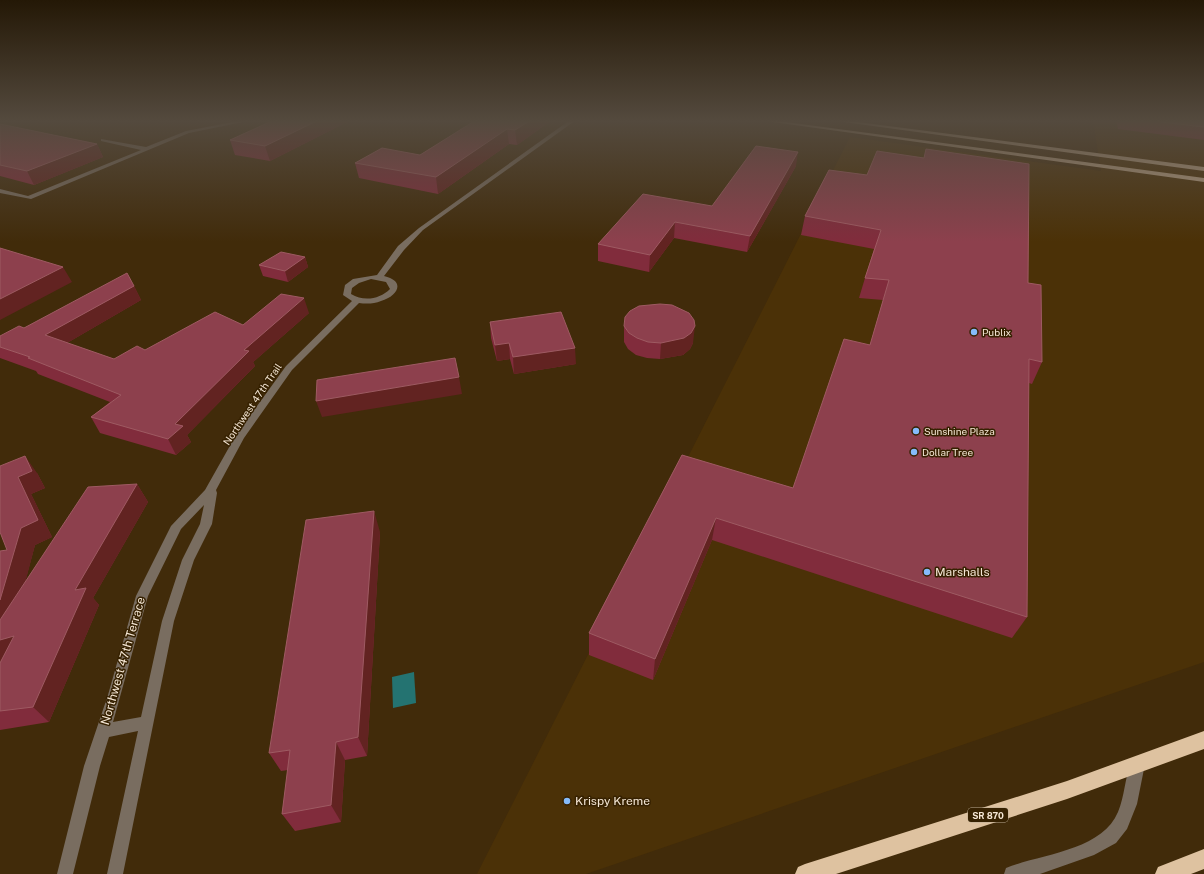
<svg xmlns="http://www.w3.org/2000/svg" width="1204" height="874" font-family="'Public Sans',sans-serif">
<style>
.built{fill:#4b3107}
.water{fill:#247371}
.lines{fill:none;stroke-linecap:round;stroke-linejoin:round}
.minor{fill:#796d60;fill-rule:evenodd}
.major{fill:#c1aa8e;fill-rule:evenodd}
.highway{fill:#dec2a0;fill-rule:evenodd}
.wall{fill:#812c3c}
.shaded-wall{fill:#622321}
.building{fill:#8d404d;stroke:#9e5a62}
.poi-dot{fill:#85bbfb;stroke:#362101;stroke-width:1.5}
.labels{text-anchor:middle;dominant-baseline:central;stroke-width:3;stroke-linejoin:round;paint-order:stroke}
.shield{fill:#362101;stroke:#bcac95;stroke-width:1}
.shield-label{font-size:9px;font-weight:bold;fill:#f5e7d5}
.poi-label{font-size:10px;fill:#f5e7d5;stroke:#362101;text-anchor:start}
.street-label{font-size:10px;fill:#f5e7d5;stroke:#362101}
.near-poi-label{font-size:12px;fill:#f5e7d5;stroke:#362101;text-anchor:start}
.near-street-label{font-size:12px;fill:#f5e7d5;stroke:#362101}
</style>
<rect width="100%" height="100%" fill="#412b0a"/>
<!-- built -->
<path class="built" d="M 1093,120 L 1204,120 L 1204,662 L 586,874 L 477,874 L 850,137 L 1101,171 Z"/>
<!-- water -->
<path class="water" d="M 414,672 L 416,703 L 393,708 L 392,677 Z"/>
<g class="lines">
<!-- minor -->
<path class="minor" d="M 243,120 L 253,120 L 189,133 L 31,199 L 0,193 L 0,189 L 28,196 L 141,150 L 101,141 L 101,139 L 146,147 L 186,131 Z
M 570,120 L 576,120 L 423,230 L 404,250 L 384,276 C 406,281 398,296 381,301 C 374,304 366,304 359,303 L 292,370 L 244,438 L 216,490 L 217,493 L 212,524 L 194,560 L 174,621 L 123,874 L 107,874 L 138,731 L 109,737 L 100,766 L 73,874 L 57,874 L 84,766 L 108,695 L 136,596 L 171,526 L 205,490 L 236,435 L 286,366 L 352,301 L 343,295 L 345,285 L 353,279 L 377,275 L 398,246 L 419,228 ZM 371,279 L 386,282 L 390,289 C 380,299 364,302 351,294 L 352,288 L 359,283 ZM 204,505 L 200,524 L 182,560 L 162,621 L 141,717 L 113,722 L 148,596 L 181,529 Z
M 1137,756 L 1142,759 L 1145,764 L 1137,804 L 1127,829 L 1116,843 L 1094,855 L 1040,874 L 1004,874 L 1006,868 C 1040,854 1102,851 1118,812 C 1125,795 1125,776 1132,759 Z"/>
<!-- major -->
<path class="major" d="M 759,120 L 771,120 L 1204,178 L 1204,182 Z
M 829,120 L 842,120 L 1204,167 L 1204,171 Z"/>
<!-- highway -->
<path class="highway" d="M 1204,731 L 1204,749 L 1067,799 L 836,874 L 795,874 L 798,867 L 805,864 L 1067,781 Z
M 1204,849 L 1204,869 L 1191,874 L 1155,874 L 1158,867 Z"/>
</g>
<!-- wall -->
<path class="wall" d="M 274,120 L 351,120 L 270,161 L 235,155 L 230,140 Z
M 476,120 L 552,120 L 517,145 L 509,144 L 438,194 L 359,178 L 355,163 L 420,155 Z
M 1116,120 L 1204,120 L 1204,140 L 1118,129 Z
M 0,124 L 97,144 L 103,157 L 34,185 L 0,176 Z
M 796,166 L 747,252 L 674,238 L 649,272 L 598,261 L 598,244 L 712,206 Z
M 829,170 L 1028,283 L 1042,362 L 1032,384 L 1029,383 L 1027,617 L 1012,638 L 712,540 L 653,680 L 589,655 L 589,633 L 682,455 L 793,488 L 870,345 L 883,300 L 859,298 L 865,278 L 874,249 L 801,235 L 805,216 Z
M 305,257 L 308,267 L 288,282 L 263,276 L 259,265 Z
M 134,286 L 141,300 L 67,343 L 114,359 L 243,325 L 309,313 L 253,362 L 255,366 L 187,435 L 191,442 L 176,455 L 100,433 L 91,417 L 110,402 L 38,374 L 36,371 L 0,358 L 0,336 L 24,328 Z
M 490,322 L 576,364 L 514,374 L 510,359 L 497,361 L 491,338 Z
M 624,326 L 693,343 L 690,349 L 683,355 L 660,359 L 647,358 L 636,355 L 628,349 L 624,342 Z
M 37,473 L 45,488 L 31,494 L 52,537 L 35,545 L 25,582 L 137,484 L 148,502 L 93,598 L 99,605 L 49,722 L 0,730 L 0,663 L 1,661 L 0,661 L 0,551 L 7,550 Z
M 380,532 L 367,756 L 345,760 L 341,822 L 295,831 L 282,814 L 288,770 L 281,771 L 269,753 Z"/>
<!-- shaded-wall -->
<path class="shaded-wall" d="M 319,120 L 351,120 L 270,161 L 265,146 Z
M 531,120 L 552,120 L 517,145 L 515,130 Z
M 507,129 L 509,144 L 438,194 L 436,177 Z
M 97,144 L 103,157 L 34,185 L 27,171 Z
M 798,152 L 796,166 L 747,252 L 750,236 Z
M 675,222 L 674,238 L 649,272 L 650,255 Z
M 305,257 L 308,267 L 288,282 L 285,271 Z
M 63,267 L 72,282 L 0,320 L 0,299 Z
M 134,286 L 141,300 L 55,350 L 45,335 Z
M 304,298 L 309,313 L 253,362 L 255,366 L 187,435 L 191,442 L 176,455 L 168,439 L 175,424 L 244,350 Z
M 695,326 L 693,343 L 690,349 L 683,355 L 660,359 L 661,343 Z
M 509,343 L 510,359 L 497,361 L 495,345 Z
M 575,348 L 576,364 L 514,374 L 513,357 Z
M 459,377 L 462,394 L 322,417 L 316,401 Z
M 25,456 L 37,473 L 45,488 L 31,494 L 52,537 L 35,545 L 11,637 L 14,636 L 30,653 L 0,661 L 0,600 L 18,477 Z
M 137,484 L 148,502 L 93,598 L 99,605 L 49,722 L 33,707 L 75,590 Z
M 374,511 L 380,532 L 367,756 L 358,737 Z
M 716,518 L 712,540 L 653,680 L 655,659 Z
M 336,742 L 345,760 L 341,822 L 331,805 Z"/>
<!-- building -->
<path class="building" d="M 274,120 L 319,120 L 265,146 L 230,140 Z
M 476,120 L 531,120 L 515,130 L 507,129 L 436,177 L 355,163 L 382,148 L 420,155 Z
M 1144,120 L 1204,120 L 1204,127 Z
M 0,124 L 97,144 L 27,171 L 0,165 Z
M 756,146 L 798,152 L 750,236 L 675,222 L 650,255 L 598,244 L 643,194 L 712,206 Z
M 926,149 L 1029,164 L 1028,283 L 1041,285 L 1042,362 L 1029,359 L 1027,617 L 716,518 L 655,659 L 589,633 L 682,455 L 793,488 L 844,339 L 870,345 L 889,280 L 865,278 L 881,230 L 805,216 L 829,170 L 867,175 L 877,151 L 924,158 Z
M 0,248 L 63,267 L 0,299 Z
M 281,252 L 305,257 L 285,271 L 259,265 Z
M 127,273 L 134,286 L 45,335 L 114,359 L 137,346 L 145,350 L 215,312 L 243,325 L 281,294 L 304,298 L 244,350 L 249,351 L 175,424 L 183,426 L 168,439 L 91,417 L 121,395 L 28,358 L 30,357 L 0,347 L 0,336 L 19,326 L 24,328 Z
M 660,304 L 672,305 L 689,313 L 694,320 L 695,326 L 691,333 L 684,338 L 661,343 L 648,342 L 637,338 L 629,333 L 624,326 L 625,317 L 630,311 L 639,306 Z
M 561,312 L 575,348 L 513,357 L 509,343 L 495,345 L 490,322 Z
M 455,358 L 459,377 L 316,401 L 317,380 Z
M 25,456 L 32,471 L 18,477 L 38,520 L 21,528 L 0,600 L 0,551 L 7,550 L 0,532 L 0,466 Z
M 137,484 L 75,590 L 86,588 L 33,707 L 0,711 L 0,663 L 14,636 L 0,640 L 0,620 L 88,487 Z
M 374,511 L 358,737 L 336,742 L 331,805 L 282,814 L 290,750 L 269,753 L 306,520 Z"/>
<!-- sky -->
<linearGradient id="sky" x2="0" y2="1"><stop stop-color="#241806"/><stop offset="0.5" stop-color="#544a3e"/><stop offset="1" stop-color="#544a3e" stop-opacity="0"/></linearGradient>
<rect width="1204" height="242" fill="url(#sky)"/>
<!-- markers -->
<g class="poi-dot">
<circle cx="974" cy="332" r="4"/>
<circle cx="916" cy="431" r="4"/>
<circle cx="914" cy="452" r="4"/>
<circle cx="927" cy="572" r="4"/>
<circle cx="567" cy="801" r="4"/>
</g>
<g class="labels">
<!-- shield labels -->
<rect class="shield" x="968" y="808" width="40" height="14" rx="3"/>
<g class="shield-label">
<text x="988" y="815">SR 870</text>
</g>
<!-- poi labels -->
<g class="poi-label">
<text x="982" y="332">Publix</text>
<text x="924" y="431">Sunshine Plaza</text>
<text x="922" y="452">Dollar Tree</text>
</g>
<!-- street labels -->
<g class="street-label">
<text transform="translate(252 404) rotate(-56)">Northwest 47th Trail</text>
</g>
<!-- near-poi labels -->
<g class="near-poi-label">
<text x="935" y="572">Marshalls</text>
<text x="575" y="801">Krispy Kreme</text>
</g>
<!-- near-street labels -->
<g class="near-street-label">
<text transform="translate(123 661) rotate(-74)">Northwest 47th Terrace</text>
</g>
</g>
</svg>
